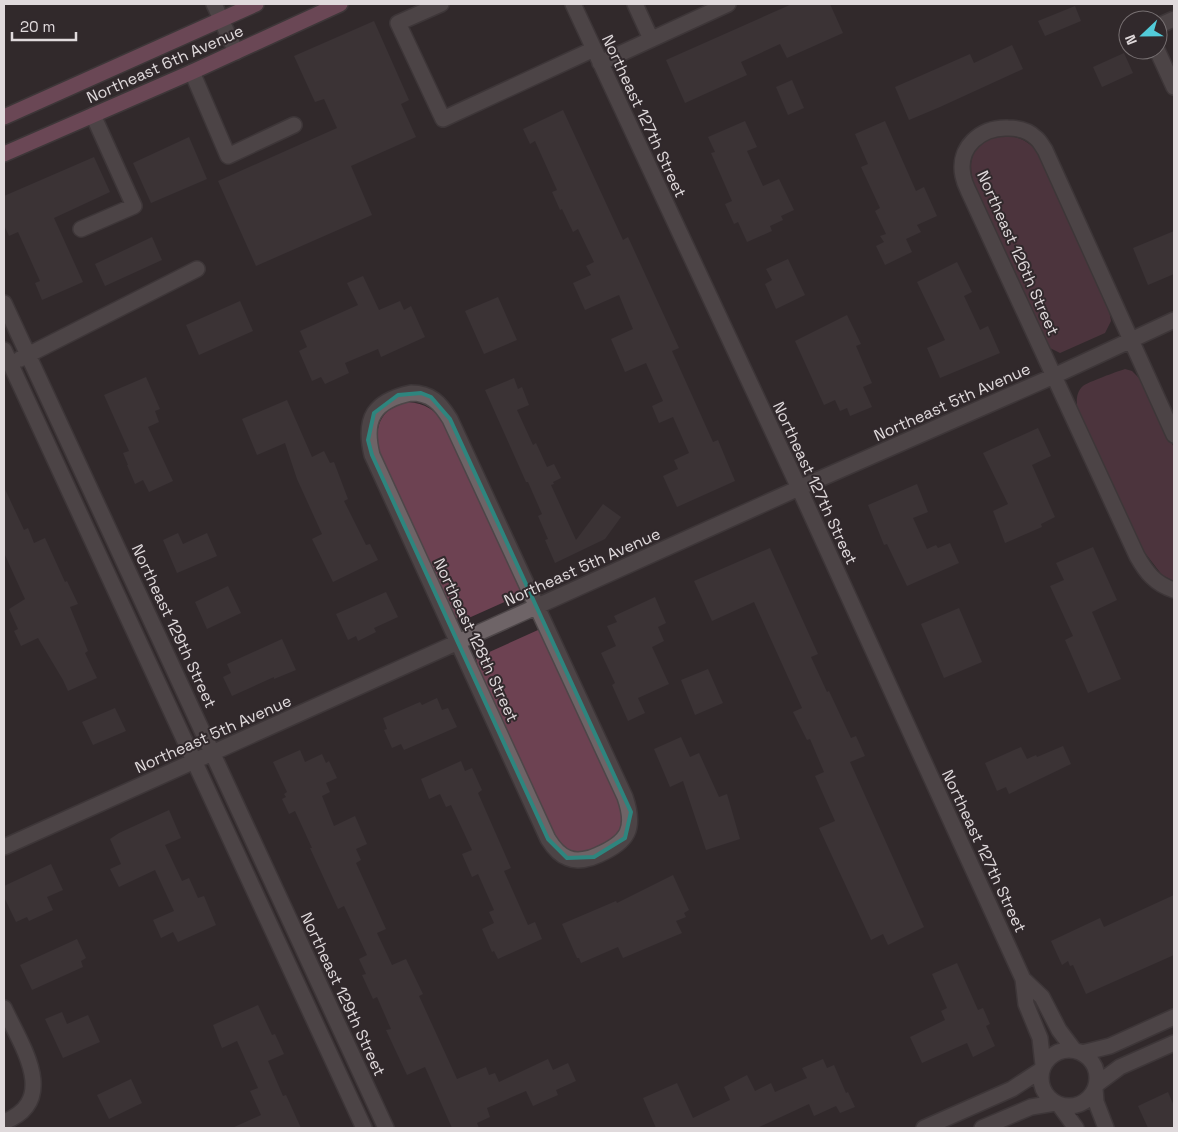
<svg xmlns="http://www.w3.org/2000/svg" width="1178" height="1132" font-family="'Space Grotesk',sans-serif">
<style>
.green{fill:#6d4252}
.building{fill:#473e41}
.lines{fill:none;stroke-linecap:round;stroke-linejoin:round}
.minor-casing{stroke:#4d4648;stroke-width:18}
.major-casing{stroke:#4d4648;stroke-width:18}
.minor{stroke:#6e6467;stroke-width:15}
.major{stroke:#b06b87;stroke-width:15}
.marked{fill:none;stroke:#2e857e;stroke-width:4;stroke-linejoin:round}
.labels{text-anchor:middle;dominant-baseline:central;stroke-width:4;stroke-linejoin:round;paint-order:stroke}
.street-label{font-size:16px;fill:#e0dadc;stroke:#31292c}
</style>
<rect width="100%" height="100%" fill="#31292c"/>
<!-- green -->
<path class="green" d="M 997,136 C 1016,135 1028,139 1040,155 L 1108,305 L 1111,321 L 1105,333 L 1060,353 L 1050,348 L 1041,334 L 974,184 C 967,161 972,144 997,136 Z
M 1125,369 L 1132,371 L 1146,385 L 1174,448 L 1174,581 L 1162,575 L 1142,549 L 1079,414 C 1076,405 1075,393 1083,386 C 1088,382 1116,372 1125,369 Z
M 408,402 C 425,403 435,410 446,424 L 519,586 L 520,595 L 462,621 L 455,617 L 449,609 L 379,454 C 374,428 379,408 408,402 Z
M 538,630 L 543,636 L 623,807 C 625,815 625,825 621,833 C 614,846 581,857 568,850 C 562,847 558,842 554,837 L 479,671 L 476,658 Z"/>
<!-- building -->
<path class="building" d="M 792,4 L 830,4 L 843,33 L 787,58 L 780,44 L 741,62 L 747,75 L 685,103 L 666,60 Z
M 1075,6 L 1081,21 L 1045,36 L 1038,21 Z
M 374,21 L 409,100 L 401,104 L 416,137 L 351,166 L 372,215 L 256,266 L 218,181 L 337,128 L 324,99 L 315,102 L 294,56 Z
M 1012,45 L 1023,69 L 940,107 L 909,120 L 895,87 L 970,54 L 974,63 Z
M 1124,53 L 1133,73 L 1102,87 L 1093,67 Z
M 792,80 L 804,108 L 788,115 L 776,87 Z
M 563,110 L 623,240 L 628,237 L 679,348 L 672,351 L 713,442 L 718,440 L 735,481 L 677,507 L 663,476 L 678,469 L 674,460 L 689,453 L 673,417 L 659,423 L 652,406 L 663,401 L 646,363 L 625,372 L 611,339 L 633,329 L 619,295 L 585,310 L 573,283 L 591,275 L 586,266 L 594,262 L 578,229 L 573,232 L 562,209 L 560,210 L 552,192 L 557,190 L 535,141 L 530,144 L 523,129 Z
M 745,121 L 757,147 L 747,151 L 763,186 L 779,179 L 794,210 L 781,216 L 783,220 L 770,226 L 772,231 L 747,242 L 738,222 L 734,224 L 725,204 L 732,201 L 711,153 L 715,152 L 708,137 Z
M 885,121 L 916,191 L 924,187 L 937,216 L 917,225 L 921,232 L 906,239 L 912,252 L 885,265 L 876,246 L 884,242 L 880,236 L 886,234 L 875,211 L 880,208 L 861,167 L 868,164 L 855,134 Z
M 189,137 L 207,179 L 151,203 L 133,163 Z
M 94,157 L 110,192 L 54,218 L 83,282 L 42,300 L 35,283 L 40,281 L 18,232 L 9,236 L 4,225 L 4,196 Z
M 1174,231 L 1174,274 L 1148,285 L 1133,248 Z
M 152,237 L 162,260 L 105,286 L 95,264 Z
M 788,259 L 805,295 L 776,309 L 765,284 L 772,280 L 766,269 Z
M 957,262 L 972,292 L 964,296 L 980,330 L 988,326 L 1000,353 L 940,378 L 927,348 L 945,340 L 917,282 Z
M 363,276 L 379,310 L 400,301 L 404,310 L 411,306 L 425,337 L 381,357 L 378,349 L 345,363 L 349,373 L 325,384 L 321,377 L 312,381 L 299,351 L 307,347 L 300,331 L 358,305 L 347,283 Z
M 498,297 L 517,340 L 484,354 L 465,311 Z
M 240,301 L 253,331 L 199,355 L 186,325 Z
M 847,315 L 861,344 L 856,346 L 872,383 L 863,387 L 872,407 L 850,416 L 847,408 L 840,411 L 835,400 L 824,405 L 795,341 Z
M 146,377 L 160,409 L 155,411 L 159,422 L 148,427 L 173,481 L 149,492 L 143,480 L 135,484 L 127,465 L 128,465 L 123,453 L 129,451 L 104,395 Z
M 514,378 L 518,389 L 522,387 L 529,405 L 517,410 L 533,445 L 536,443 L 547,467 L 554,464 L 561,478 L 553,482 L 554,484 L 551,485 L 576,540 L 603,504 L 621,517 L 605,539 L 555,563 L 545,540 L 548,539 L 538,516 L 542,514 L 528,482 L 526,482 L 485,390 Z
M 287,400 L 312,457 L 324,451 L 330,463 L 334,462 L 348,499 L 344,501 L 366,545 L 370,544 L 378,560 L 333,582 L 312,539 L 322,534 L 297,479 L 285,443 L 257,455 L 242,419 Z
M 1038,428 L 1051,456 L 1032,465 L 1055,517 L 1041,524 L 1042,527 L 1005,543 L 993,511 L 1008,504 L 983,453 Z
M 917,484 L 928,512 L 913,518 L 927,549 L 936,545 L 938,548 L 950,543 L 959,563 L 907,586 L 887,544 L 884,545 L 868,505 Z
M 4,487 L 24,530 L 28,528 L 34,543 L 45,538 L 65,582 L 67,581 L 78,604 L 70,607 L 88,651 L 85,653 L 97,678 L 68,691 L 63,680 L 38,638 L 21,646 L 14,631 L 18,629 L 9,609 L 25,599 L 4,553 Z
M 178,533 L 183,544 L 207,533 L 217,556 L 177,573 L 163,540 Z
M 1093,547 L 1117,600 L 1092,612 L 1121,679 L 1088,693 L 1065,640 L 1073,636 L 1050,586 L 1064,580 L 1056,563 Z
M 770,548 L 818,654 L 811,657 L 827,692 L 829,691 L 851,738 L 856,736 L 865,756 L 850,762 L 924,927 L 888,945 L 883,934 L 871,940 L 819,828 L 835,821 L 815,776 L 824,772 L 810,739 L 807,740 L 793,712 L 802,708 L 754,602 L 712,621 L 694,581 Z
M 228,586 L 241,613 L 207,629 L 195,602 Z
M 386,592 L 398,617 L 374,628 L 376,632 L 358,641 L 356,636 L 348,640 L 336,614 Z
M 655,597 L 666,623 L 658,627 L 664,641 L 652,647 L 669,684 L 638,698 L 645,713 L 628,721 L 612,685 L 615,683 L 601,653 L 616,646 L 607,626 L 617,622 L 614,616 Z
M 959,608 L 982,662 L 944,678 L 921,624 Z
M 282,639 L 296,670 L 274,679 L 274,677 L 232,696 L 223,677 L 231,673 L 227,664 Z
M 708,669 L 723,703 L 695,715 L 681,680 Z
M 437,698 L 442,710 L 448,708 L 457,727 L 404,750 L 401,744 L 392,748 L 384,730 L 387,729 L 383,718 L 420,702 L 422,705 Z
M 115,708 L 126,731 L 93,745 L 82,722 Z
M 681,737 L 690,757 L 699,753 L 719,797 L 727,794 L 740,839 L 706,850 L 683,781 L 670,787 L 654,749 Z
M 1063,746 L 1071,764 L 1009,794 L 1006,787 L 997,791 L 985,763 L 1021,747 L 1027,759 L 1036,755 L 1037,757 Z
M 300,750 L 305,762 L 322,754 L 326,763 L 329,761 L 337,778 L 326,783 L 330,792 L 322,796 L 334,826 L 355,816 L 367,844 L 356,849 L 361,860 L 356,863 L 386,929 L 377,933 L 392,965 L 406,959 L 423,994 L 419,996 L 457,1079 L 486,1067 L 489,1075 L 495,1073 L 499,1082 L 548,1059 L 553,1070 L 568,1063 L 576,1081 L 556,1090 L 558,1095 L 533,1106 L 526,1091 L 487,1108 L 490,1117 L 477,1123 L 479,1128 L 452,1128 L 425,1067 L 407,1075 L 386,1030 L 391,1029 L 377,997 L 373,999 L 362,975 L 366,974 L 359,959 L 367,955 L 344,906 L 338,909 L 310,848 L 312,848 L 295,811 L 289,814 L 282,799 L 286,797 L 284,794 L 287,792 L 273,762 Z
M 461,761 L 465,771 L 472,768 L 482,790 L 478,793 L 511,868 L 504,871 L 528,925 L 535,922 L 542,939 L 498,959 L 494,951 L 492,952 L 482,929 L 494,923 L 489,912 L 494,910 L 478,874 L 472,877 L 462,854 L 472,850 L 451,805 L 446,807 L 440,794 L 429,799 L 421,779 Z
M 169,810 L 181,838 L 165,845 L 182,881 L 189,878 L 198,898 L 204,896 L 216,925 L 178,942 L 173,932 L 161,938 L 153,920 L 174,911 L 155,870 L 119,887 L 110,869 L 121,864 L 110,839 L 119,833 Z
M 51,864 L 63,890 L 47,897 L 53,910 L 29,921 L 27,917 L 16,922 L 4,897 L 4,886 Z
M 673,875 L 689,910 L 684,913 L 686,917 L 676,921 L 682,933 L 623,958 L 618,947 L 581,963 L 579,958 L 577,958 L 562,924 L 616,901 L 617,903 Z
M 1174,895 L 1174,955 L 1086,994 L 1073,965 L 1070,966 L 1068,961 L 1062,965 L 1051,941 L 1100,918 L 1104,927 Z
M 77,939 L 86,958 L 81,961 L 83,967 L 32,990 L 20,965 Z
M 957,963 L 978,1010 L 983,1008 L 990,1024 L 986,1026 L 995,1046 L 973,1057 L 967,1043 L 922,1063 L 910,1037 L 945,1020 L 941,1011 L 947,1008 L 932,974 Z
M 258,1005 L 272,1035 L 275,1034 L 284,1054 L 268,1061 L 283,1096 L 286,1095 L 301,1128 L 232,1128 L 261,1115 L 250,1091 L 258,1088 L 237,1041 L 222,1048 L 213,1025 Z
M 62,1012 L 67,1024 L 88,1015 L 100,1042 L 63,1058 L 45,1019 Z
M 823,1059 L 827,1068 L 834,1065 L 846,1093 L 848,1092 L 855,1107 L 840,1113 L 836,1106 L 814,1116 L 809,1104 L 757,1128 L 656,1128 L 643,1098 L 677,1083 L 693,1118 L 730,1100 L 724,1087 L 747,1075 L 755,1091 L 771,1083 L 775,1092 L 807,1078 L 802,1068 Z
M 131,1079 L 142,1103 L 109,1119 L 97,1095 Z
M 1168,1092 L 1174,1106 L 1174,1128 L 1148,1128 L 1138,1106 Z"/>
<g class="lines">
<defs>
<path id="minor" d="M 214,4 L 236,52
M 441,4 L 398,23 L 443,119 L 594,49
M 573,4 L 799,488 L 1023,979 L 1026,1004 L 1040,1038 L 1043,1065
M 635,4 L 651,39
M 1158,26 L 1174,19
M 1157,50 L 1174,87
M 600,63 L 728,4
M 192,72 L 228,156 L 294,125
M 81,229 L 134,206 L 93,115
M 4,303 L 386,1128
M 4,350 L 364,1128
M 20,359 L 197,269
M 411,393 C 431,393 440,403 450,419 L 625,797 C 636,829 628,842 598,855 C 590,859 577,862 568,858 C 559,855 553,847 548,839 L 372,455 C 363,418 374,401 411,393 Z
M 1174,435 L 1045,150 C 1042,146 1040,141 1036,138 C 1029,131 1018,128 1008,128 C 981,127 957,147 963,176 C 964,181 966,186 968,190 L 1137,556 C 1146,572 1155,584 1174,590
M 4,847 L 799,488 L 1054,376 L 1174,320
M 1023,979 L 1042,997 L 1059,1030 L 1074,1050
M 4,1008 C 21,1045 60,1100 4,1122
M1041 1078a28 28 0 1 1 56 0a28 28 0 1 1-56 0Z
M 1082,1053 L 1110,1046 L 1174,1017
M 1097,1084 L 1120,1067 L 1174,1043
M 1095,1089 L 1096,1102 L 1106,1128
M 1060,1106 L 1076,1128
M 924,1128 L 1012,1089 L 1041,1070
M 982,1128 L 1031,1107 L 1055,1103"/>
<path id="major" d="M 4,117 L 256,4
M 4,154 L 192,72 L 340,4"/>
</defs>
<!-- minor casing -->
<use href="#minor" class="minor-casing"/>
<!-- major casing -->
<use href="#major" class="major-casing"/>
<!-- minor -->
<use href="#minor" class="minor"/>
<!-- major -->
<use href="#major" class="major"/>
</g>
<!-- marked area -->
<path d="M0 0H1178V1132H0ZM 421,393 L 431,397 L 450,419 L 631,812 L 625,838 L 594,857 L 567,858 L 548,839 L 372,455 L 368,440 L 374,413 L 398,395 Z" fill="#31292c" fill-opacity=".55" fill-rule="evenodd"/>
<path class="marked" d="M 421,393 L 431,397 L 450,419 L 631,812 L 625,838 L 594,857 L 567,858 L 548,839 L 372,455 L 368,440 L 374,413 L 398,395 Z"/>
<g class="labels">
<!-- street labels -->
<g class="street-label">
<text transform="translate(165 64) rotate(-24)">Northeast 6th Avenue</text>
<text transform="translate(644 116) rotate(65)">Northeast 127th Street</text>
<text transform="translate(1018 253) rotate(66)">Northeast 126th Street</text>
<text transform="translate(952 402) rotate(-24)">Northeast 5th Avenue</text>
<text transform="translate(815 483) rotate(65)">Northeast 127th Street</text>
<text transform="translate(582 567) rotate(-24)">Northeast 5th Avenue</text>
<text transform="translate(174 626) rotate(65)">Northeast 129th Street</text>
<text transform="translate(476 640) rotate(65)">Northeast 128th Street</text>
<text transform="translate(213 734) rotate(-24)">Northeast 5th Avenue</text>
<text transform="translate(984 851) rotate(65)">Northeast 127th Street</text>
<text transform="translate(343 994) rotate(65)">Northeast 129th Street</text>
</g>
</g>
<!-- border -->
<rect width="1178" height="1132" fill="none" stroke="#e0dadc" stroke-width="10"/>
<!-- north arrow -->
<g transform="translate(1143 35) rotate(248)"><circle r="24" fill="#31292c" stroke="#777072"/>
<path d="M0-4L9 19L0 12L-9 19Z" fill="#52cbd9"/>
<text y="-8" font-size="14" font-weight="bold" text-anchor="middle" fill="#e0dadc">N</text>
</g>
<!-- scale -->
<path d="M12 32v8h64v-8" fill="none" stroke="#e0dadc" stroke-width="2.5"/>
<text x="20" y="32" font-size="15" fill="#e0dadc" stroke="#31292c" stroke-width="4" paint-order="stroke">20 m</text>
</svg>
